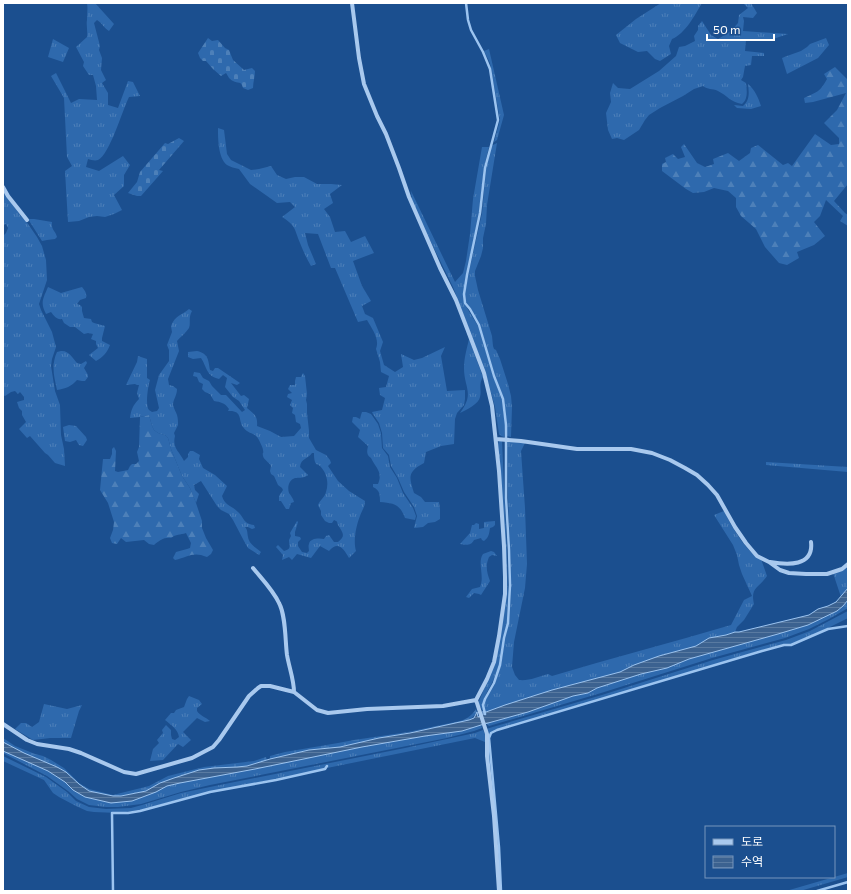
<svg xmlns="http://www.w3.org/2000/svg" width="851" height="894" font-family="Commissioner,'Noto Sans KR',sans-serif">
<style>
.grass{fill:url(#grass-tufts)}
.forest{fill:url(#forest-firs)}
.wetland{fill:url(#wetland-marsh)}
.cemetery{fill:url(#cemetery-stones)}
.water{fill:url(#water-rules);stroke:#9cc4f0}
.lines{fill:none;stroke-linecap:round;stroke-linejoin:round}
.stream{stroke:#9cc4f0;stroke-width:2.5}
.street{stroke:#a9c9ee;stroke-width:4}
</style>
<defs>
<pattern id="grass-tufts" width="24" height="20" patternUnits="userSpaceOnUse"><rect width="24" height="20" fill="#2e69ad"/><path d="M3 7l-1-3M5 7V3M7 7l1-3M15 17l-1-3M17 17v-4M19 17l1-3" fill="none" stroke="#4d80b9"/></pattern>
<pattern id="forest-firs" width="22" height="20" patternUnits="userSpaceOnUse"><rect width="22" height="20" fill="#2e69ad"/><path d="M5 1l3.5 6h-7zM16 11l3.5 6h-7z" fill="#4d80b9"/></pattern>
<pattern id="wetland-marsh" width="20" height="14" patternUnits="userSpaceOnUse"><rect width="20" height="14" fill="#2e69ad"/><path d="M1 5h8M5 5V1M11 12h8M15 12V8" fill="none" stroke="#4d80b9"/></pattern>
<pattern id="cemetery-stones" width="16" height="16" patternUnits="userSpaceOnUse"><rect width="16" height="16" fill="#2e69ad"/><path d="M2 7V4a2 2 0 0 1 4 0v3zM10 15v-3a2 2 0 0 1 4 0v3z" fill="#4d80b9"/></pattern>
<pattern id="water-rules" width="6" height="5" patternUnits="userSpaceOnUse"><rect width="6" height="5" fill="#3c6290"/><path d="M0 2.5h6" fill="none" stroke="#597aa1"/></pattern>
</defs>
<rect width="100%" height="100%" fill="#1b4f8f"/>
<!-- grass -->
<path class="grass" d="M 87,3 L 95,3 L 114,24 L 109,31 C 104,28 102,23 97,20 L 94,23 L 100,46 L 99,50 L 102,58 L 101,70 L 106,80 L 102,83 L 108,93 L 108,105 L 118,108 L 128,81 L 133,82 L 140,96 L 129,97 C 122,111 110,154 98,160 C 95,161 91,160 88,159 L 86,167 L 99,171 L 123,156 L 130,165 L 124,175 L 124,186 L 114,195 L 122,210 L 114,214 L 105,217 L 97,216 L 89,217 L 79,221 L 68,222 L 65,171 L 72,166 L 67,157 L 64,98 L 51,76 L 56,73 L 71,103 L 79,99 L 97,100 L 96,86 L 93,75 L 89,75 L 83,66 L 84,62 L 76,47 L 87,37 C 88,31 86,26 87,20 C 87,14 88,9 87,3 Z
M 661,3 L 702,3 C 695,15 685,34 672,39 L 669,46 L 671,54 L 660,61 L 655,59 L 647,51 L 638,52 L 620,43 L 616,35 L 636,19 Z
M 743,3 L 751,3 L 757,13 L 753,18 L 743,17 L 744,21 L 743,31 L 788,34 L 770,40 L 746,40 L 745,51 L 764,53 L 764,56 L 752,56 L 751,65 L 745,66 L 743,77 L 741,80 L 746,83 C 747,91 748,99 742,104 C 730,102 728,96 718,91 C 712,88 708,90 703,86 L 694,89 L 683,96 L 660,108 L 649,115 L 645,120 L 639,130 L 624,140 L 617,138 L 612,139 L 608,130 L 606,113 L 611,102 L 610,93 L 613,83 L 618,88 L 630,89 L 659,71 L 676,56 L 679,47 L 685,46 L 695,41 L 694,36 L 698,30 L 698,26 L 702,21 L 711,35 L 718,39 L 731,31 L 738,23 L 739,15 L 748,8 Z
M 826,38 L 829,45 L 818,58 L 787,74 L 782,58 L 787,56 L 801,51 L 807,47 L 810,44 Z
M 53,39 L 69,48 L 63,62 L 48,57 Z
M 489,49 L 504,115 L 497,140 L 494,142 L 500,120 L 491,69 L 490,63 L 484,51 Z
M 748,84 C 755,90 758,97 761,106 L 751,109 L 737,108 L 734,105 L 743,106 C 750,100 749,92 748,84 Z
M 218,128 L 224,130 L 227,154 L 231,160 L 251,170 L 259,169 L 271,166 L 277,175 L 286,179 L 295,177 L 304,177 L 317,184 L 331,184 L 342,185 L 330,194 L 333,203 L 324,209 L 330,217 L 335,232 L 345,231 L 351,242 L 365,236 L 374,253 L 353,261 L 362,286 L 371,301 L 362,306 L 365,314 L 373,318 L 383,342 L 380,351 L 384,365 L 395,372 L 403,367 L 401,354 L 414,360 L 422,358 L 445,347 L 441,356 L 447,391 L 465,390 L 465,399 L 464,405 L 457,413 L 455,419 L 454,444 L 441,446 L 426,452 L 424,463 C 407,472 409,477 414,493 L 421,497 L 425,502 L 439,502 L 440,509 L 440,519 L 435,522 L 428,523 L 423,527 L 414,528 L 417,516 L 414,507 L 404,492 L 398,478 L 391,466 L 389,455 L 383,448 L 382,433 L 379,423 L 373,414 L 372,412 L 382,410 L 385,398 L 380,395 L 379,388 L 386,387 L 389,376 L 381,372 L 380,362 L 376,349 C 380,339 372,329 367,320 L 358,322 L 335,268 L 331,268 L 318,234 L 305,233 L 308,245 L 316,264 L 311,266 C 307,259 303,251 300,243 C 294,228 296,226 282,217 L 295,207 L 290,202 L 277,203 L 250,184 L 239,169 C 235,168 230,167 227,165 C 218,158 218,138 218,128 Z
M 497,143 L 487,205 L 486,224 L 483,238 L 483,248 L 481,256 L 475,271 L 475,276 L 478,290 L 492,336 L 493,346 L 494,349 L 496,350 L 500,359 L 508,384 L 511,396 L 512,407 L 511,437 L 507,436 L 507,425 L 504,399 L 495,375 L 480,325 L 471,309 L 466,302 L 465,294 L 468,276 L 482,213 L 486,168 L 491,146 Z
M 482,147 L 489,147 L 484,167 L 479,213 L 466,276 L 463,294 L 464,303 L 478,326 L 493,376 L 502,400 L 505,425 L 504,437 L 501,436 L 499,434 L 495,407 L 485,371 L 453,287 L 423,226 L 412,200 L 411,191 L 455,282 L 463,273 L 466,261 L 470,234 L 473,199 Z
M 4,192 L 20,215 L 26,221 L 37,237 L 42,246 L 46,260 L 47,280 L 39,304 L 41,310 L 52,332 L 56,347 L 52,359 L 51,366 L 55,391 L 60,405 L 61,435 L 64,449 L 65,466 L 55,463 L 48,455 L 45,453 L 30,436 L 27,438 L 19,429 L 26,422 L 22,415 L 22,411 L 19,408 L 17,402 L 24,400 L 24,397 L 20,392 L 18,394 L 15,391 L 11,392 L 5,396 L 3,395 L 3,236 L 6,233 L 8,228 L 6,224 L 3,225 L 3,194 Z
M 28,219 L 34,219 L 52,222 C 51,230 55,230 57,237 L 55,239 L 47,240 L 42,241 Z
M 48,287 L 61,293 L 82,287 C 85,291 87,293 86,298 L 80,300 L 77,304 L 80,305 L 82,307 L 82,311 L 84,318 L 91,319 L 92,322 L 94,323 L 105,326 L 102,338 L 102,341 L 110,345 C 107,353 103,357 96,361 L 89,355 L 98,348 L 96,344 L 96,341 L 91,339 L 93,334 L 88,333 L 84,334 L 75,327 L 70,327 L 64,323 L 62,319 C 57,320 54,316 51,312 L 46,314 C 40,303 43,299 48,287 Z
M 189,309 L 192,311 C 188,318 191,323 189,328 C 186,333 180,337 177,341 L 179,351 L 168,379 L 169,385 L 173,386 L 177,389 C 177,396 173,399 173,405 C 174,409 176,412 177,415 C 178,418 178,422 178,425 L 174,433 L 175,436 C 172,448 179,451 184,461 L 188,457 L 188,454 L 190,451 L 193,451 L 200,455 L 199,459 L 203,468 L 215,475 L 227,486 L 222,496 C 225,506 231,505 238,512 C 244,517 243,524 254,525 L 255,528 L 252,529 L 248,527 L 245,527 C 248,531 247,532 248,537 C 249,544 256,548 261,552 L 259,555 L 248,548 L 244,541 L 233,520 L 229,514 L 221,510 L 217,506 L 201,481 L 194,485 L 195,490 L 199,494 L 196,503 L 190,488 L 182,476 L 171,449 L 168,438 L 165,435 L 158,433 L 154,430 L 152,426 L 149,415 L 140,417 L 130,418 C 131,410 133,405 139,399 L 137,393 L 139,385 L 137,385 L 135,384 L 126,385 L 137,362 L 138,356 L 147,359 L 147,378 L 150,380 C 148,386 145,405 149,410 C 150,411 151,411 152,412 L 157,411 L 159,408 L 155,390 L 159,375 L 169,361 L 169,350 L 167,345 L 172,332 L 171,326 C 175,315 181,316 189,309 Z
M 469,339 L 483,377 C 478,385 482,390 480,397 C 479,404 466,410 460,413 C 475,393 464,388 464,368 C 464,358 467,348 469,339 Z
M 61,351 C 68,350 73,358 77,363 L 81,364 L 86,361 L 87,363 L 84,368 L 88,375 L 88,377 L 85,381 L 82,381 L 77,380 C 72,386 65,389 57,390 C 54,377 51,365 57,352 Z
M 197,351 C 209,354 208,360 210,370 L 213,371 L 215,368 L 218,368 L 240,383 L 237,385 L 231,383 L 241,396 L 244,395 L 249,399 L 247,408 C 254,414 258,416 257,426 L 270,431 L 281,437 L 294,436 L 301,428 L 300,424 L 296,422 L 295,415 L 292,413 L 293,408 L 290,405 L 292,400 L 287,397 L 288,394 L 292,393 L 288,389 L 290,385 L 295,385 L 295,381 L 296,377 L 301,377 L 303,373 L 305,376 L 307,394 L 306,400 L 307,404 L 307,413 L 309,431 L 309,438 L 316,450 L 326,455 L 330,460 L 331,463 L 328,466 L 338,481 L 349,491 L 365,501 C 365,507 362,510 360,516 C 356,526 353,541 356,551 L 349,558 C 344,549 338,540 329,551 L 320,546 L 311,558 L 297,554 L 292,560 L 289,557 L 282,560 L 283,555 L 276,547 L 278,545 L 284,551 C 292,549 289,546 289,540 L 291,536 L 290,533 L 297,521 L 298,522 L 295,532 L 295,536 L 300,537 L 301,539 L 298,542 L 298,546 L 302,552 L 307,553 L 309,551 C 309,549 308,546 309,544 C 310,538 319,538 324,539 L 326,536 L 329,535 L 334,542 L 338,542 C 346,536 343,533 338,525 C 336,520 339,523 334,520 L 332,523 L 329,523 L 325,521 L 321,515 L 321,511 L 318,505 C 320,500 325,497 326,492 C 329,483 327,473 320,466 C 317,463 317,466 315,462 C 314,459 314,456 314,453 L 312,453 C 308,459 301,458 300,467 L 308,475 C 302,479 301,477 295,478 C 289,480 287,487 289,493 C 291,496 293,498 294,502 L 291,503 L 289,509 L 286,509 L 281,501 L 279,501 L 279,496 L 283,490 L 282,488 L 278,485 L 274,476 L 271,474 L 270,471 L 271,466 C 269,462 264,460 263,456 C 262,451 264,455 263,450 C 263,448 258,437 256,436 C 252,432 248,434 243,427 C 238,420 243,410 228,411 L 229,409 C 225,403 221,402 214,401 L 210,394 L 205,392 L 202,389 L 203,384 L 199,382 L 197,377 L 193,376 L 194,372 L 200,373 L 203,378 L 209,381 L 212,386 L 221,395 L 226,395 L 242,412 L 245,410 L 239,401 L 233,397 L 225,387 L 227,378 L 223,375 L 219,379 C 206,376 207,367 201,358 L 193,359 L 188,357 L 188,352 Z
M 362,412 L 366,412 L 371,414 L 378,424 L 381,433 L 382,448 L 388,456 L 390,467 L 397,478 L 403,493 L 413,508 L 416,516 L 415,520 L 405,518 C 400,504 393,503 380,502 C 380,495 380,490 373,487 L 373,484 L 378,484 C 383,472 376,468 371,458 C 366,455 367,451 368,446 L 358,437 L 360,430 L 352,422 L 353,417 L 356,417 L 360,419 L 361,415 Z
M 69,425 L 76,426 L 86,437 L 87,440 L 83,446 L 79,445 L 76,440 L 70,442 L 65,441 L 63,427 Z
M 499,441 L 502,441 L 507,550 L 508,589 L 507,623 L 503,639 L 499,666 L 492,683 L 487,692 L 482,704 L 485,711 L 484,705 L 486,699 L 495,684 L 501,665 L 505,639 L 509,623 L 511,586 L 510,549 L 508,498 L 507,441 L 525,443 L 521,451 L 525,508 L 527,564 L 525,588 L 514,642 L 512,667 L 515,675 L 519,680 C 529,681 538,677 548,674 L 552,676 C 611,658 671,643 731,625 L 744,600 L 752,596 L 742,574 L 739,565 L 737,555 L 733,545 L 714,515 L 724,511 C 732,527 745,551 761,559 L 767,576 C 759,588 750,587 754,604 L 744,620 L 737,627 L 735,632 L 726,635 L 709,638 L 696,646 L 659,656 L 634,665 L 620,672 L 552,690 L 505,705 L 486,712 L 483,711 L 479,705 L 479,701 L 491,673 L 506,597 L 498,444 Z
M 766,462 L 848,467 L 848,472 L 766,465 Z
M 495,521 L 495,525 L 493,527 L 490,528 C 489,534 489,537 484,541 L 482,540 L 481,538 L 474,540 C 471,546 466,545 460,544 L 470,533 L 472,525 L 474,525 L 476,523 L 479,524 L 479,529 L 484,528 L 484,522 Z
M 491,551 L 494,552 L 497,556 L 492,555 L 489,557 C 485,566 487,573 490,581 L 481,595 L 479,594 L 474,593 L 469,598 L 466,597 L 472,589 L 480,587 C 485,576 477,563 483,554 Z
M 848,566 L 848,588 L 841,597 L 833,573 Z
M 848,600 L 848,608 L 829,619 L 809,629 L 785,638 L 712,658 L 601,693 L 489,726 L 486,723 L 528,712 L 573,696 L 588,693 L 597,688 L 641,674 L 667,668 L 689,659 L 778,634 L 808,625 L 837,611 L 843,606 Z
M 848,611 L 848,618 L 828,628 L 796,642 L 791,644 L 784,644 L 762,650 L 497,730 L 491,733 L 489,738 L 501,871 L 501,891 L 500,891 L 486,729 L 602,695 L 713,660 L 786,640 L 810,631 L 844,613 Z
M 189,696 L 199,700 L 202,704 L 197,708 L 197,711 C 200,716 206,717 210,721 L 205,722 L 197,718 L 183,732 L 191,740 L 183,747 L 178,744 L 163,760 L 150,761 L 153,749 L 159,743 L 157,740 L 163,733 L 162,730 L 166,725 L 171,730 L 171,735 L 172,739 L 175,740 L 179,737 C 178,729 171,725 165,720 L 171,713 L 174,713 L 176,710 L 184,707 L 187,699 Z
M 44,704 L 67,709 L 82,705 L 79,711 L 71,738 L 50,738 L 33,740 L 15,729 L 21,723 L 26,723 L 32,727 L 39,722 Z
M 481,725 L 482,728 L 474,731 L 447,738 L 210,785 L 181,792 L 141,804 L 118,807 L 106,807 L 89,805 L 77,799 L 68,791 L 47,776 L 3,753 L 3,751 L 48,771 L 65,782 L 73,790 L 85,797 L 111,803 L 132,801 L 156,792 L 167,786 L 180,783 L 255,769 L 362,747 L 425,736 L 462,731 Z
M 483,730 L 485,734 L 485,742 L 475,738 L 327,768 L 328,767 L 327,766 L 325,769 L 276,779 L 210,792 L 180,799 L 140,810 L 118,813 L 94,812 L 87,811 L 76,806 L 59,797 L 53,793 L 44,780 L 3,761 L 3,756 L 46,777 L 67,792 L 76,801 L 89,807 L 106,809 L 131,808 L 142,805 L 181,793 L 210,787 L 405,748 L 475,733 Z
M 848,873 L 848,877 L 800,891 L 786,891 Z"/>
<!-- forest -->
<path class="forest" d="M 835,67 L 848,80 L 848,158 L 847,160 L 848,161 L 848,184 L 834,201 L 845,213 L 848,215 L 848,226 L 840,221 L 843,216 L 826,200 L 820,216 L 814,222 L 825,236 L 814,245 L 797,252 L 799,258 L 787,265 L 779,263 L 765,247 L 756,229 L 741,216 L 736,207 L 736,198 L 728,191 L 714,188 L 704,192 L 693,193 L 686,189 L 662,171 L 662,164 L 666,162 L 665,158 L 673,154 L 678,159 L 685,157 L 681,147 L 684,144 L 697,163 L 705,167 L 714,164 L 713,159 L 728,153 L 739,161 L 750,153 L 751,148 L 758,145 L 783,165 L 788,163 L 792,166 L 815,134 L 831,145 L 839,144 L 839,138 L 824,123 L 837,110 L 846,93 L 813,102 L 805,103 L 804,98 C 817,92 820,92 827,79 L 824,74 Z
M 149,415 L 152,426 L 154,430 L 158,433 L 165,435 L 168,438 L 171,449 L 182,476 L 190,488 L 196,503 L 202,521 L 202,528 L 206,538 L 213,550 L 211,554 L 207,557 C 193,551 188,557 175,560 L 173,558 L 176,552 L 187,549 L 190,548 L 191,543 L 186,533 C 180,535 176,534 171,538 C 164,537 159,541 154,545 L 149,544 L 144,540 L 126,542 L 121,538 L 117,544 L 112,543 L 110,538 L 113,530 L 114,522 L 108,503 L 100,490 L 103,459 L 110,459 L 112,454 L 112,449 L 114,447 L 116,451 L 115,471 L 118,472 L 128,470 L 130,466 L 132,464 L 136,464 L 139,461 L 137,452 L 139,447 L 140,417 Z"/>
<!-- wetland -->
<path class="wetland" d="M 476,709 L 477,712 C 473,718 470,720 463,722 L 379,738 L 340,747 L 309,750 L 270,759 L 270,756 L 285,752 L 338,743 L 354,740 L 408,732 L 460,721 C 467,719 472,715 476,709 Z
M 3,738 L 15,746 L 35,754 L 43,756 L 51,760 L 64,768 L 79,783 L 89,789 L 113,795 L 149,786 L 168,776 L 204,767 L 254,761 L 266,757 L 267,760 L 247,766 L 237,767 L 214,768 L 199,770 L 160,783 L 146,791 L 121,796 L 113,796 L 89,791 L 79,784 L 66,772 L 57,767 L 24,753 L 3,742 Z"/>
<!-- cemetery -->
<path class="cemetery" d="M 208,38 L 212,41 L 218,40 L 225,48 L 229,50 L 233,60 L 244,70 L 252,68 L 255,71 C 255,77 253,82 253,88 L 248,90 L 243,88 C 241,80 238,84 233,81 C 229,79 228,76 226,73 L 221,76 L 213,69 L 206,61 L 203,61 L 200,58 L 198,53 Z
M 179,138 L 184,141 L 159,170 L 163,171 L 141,196 L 137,196 L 128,193 L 137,182 L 140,172 L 165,143 L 168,144 Z"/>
<!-- water -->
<path class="water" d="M 848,588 L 848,600 L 843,606 L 837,611 L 808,625 L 778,634 L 689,659 L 667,668 L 641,674 L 597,688 L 588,693 L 573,696 L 528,712 L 481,725 L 462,731 L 425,736 L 362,747 L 255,769 L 180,783 L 167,786 L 156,792 L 132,801 L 111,803 L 85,797 L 73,790 L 65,782 L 48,771 L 3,751 L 3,742 L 24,753 L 57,767 L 66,772 L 79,784 L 89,791 L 113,796 L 121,796 L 146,791 L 160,783 L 174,778 L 199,770 L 214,768 L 237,767 L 247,766 L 270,759 L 309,750 L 340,747 L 379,738 L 410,733 L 469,720 L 474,718 L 477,712 L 478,717 L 483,715 L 483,711 L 486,712 L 505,705 L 552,690 L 620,672 L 634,665 L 659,656 L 696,646 L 709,638 L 726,635 L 735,632 L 739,632 L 809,615 L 818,609 L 828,606 L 836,602 Z"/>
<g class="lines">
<!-- stream -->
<path class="stream" d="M 466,3 L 468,20 L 471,30 L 483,52 L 490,69 L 498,120 L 485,168 L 480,213 L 467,275 L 464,294 L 465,303 L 470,309 L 479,325 L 494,376 L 503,399 L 506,425 L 506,498 L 509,550 L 510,585 L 508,623 L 504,638 L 500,665 L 494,683 L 485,699 L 483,705 L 485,714
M 113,891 L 112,813 L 128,813 L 140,811 L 210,792 L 276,780 L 325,769 L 327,766
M 501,891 L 499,847 L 489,738 L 491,733 L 497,730 L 762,651 L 784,645 L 791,645 L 828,629 L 848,626
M 817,891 L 848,882"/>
<!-- street -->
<path class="street" d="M 352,3 L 359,58 L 364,84 L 377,116 L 386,134 L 399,168 L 409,197 L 440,268 L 456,300 L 468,331 L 484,373 L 492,406 L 499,471 L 504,546 L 505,577 L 505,594 L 499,636 L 494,662 L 487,679 L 476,700 L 487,734 L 487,756 L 494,816 L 499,891
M 3,187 L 8,196 L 27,220
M 496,439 L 521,441 L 577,449 L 631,449 L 652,453 L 670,460 L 685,468 L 697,475 L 708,485 L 717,495 L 735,527 L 746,543 L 757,556 L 769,562 L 780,570 L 789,573 L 806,574 L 827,574 L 842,569 L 848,564
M 770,562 C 787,565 814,567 811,542
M 253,568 C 262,579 273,590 279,603 C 286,616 285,640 287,655 C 289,667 294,680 294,692
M 3,724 L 27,740 L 37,744 L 69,749 L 81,753 L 124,772 L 136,774 L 192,758 L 213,747 L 219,740 L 249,696 L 258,688 L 261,686 L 270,686 L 294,692 L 317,710 L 328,713 L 367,709 L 443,706 L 476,700"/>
</g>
<!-- border -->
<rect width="851" height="894" fill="none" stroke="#ffffff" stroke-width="8"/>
<!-- legend -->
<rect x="705" y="826" width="130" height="52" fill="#1b4f8f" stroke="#7695bc"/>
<rect x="713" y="839" width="20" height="6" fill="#a9c9ee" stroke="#7695bc"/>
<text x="741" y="846" font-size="12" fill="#ffffff">도로</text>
<rect x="713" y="856" width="20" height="12" fill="url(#water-rules)" stroke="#7695bc"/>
<text x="741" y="866" font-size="12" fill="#ffffff">수역</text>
<!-- scale -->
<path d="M707 34v6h67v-6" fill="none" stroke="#ffffff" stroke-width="2"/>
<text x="713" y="34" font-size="12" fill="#ffffff" stroke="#1b4f8f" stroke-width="3" paint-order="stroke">50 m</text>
</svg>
